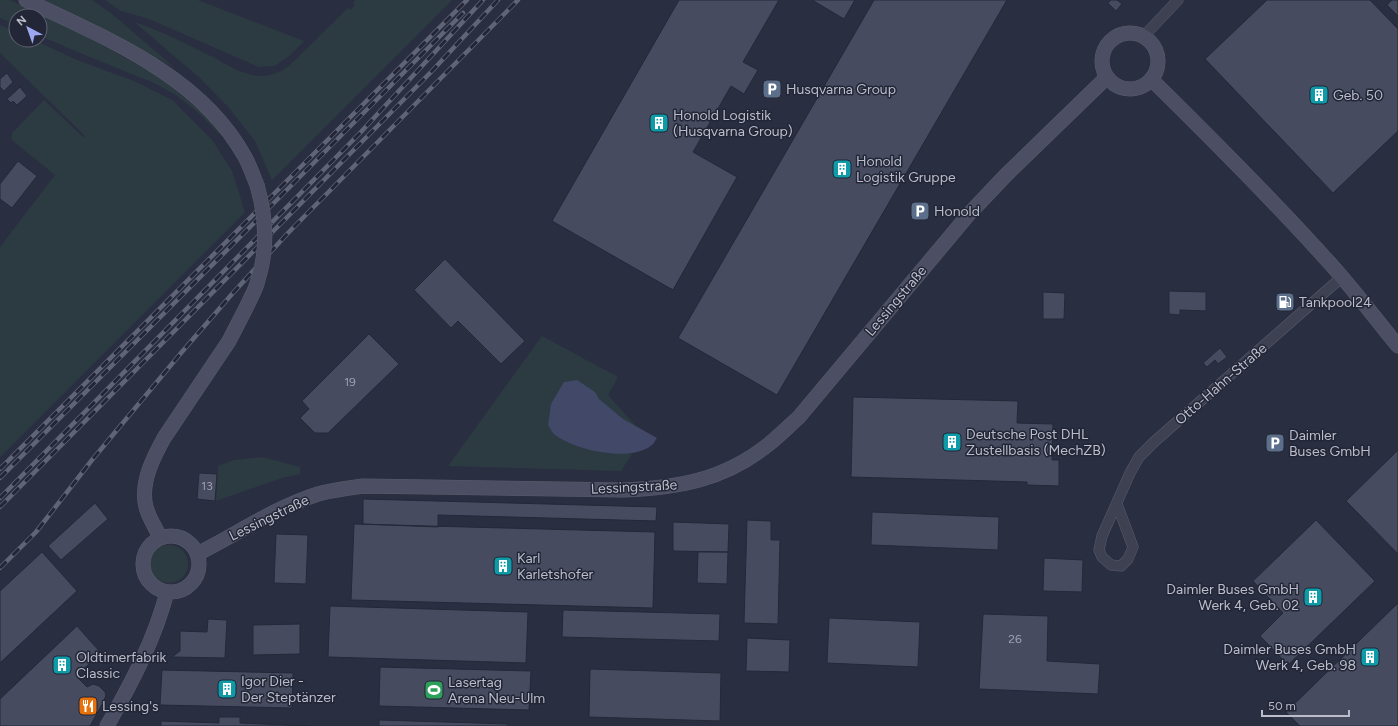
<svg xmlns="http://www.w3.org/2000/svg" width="1398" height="726" font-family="Figtree,sans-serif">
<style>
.green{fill:#2c3a42}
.water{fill:#414868}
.building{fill:#464b60;stroke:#242838}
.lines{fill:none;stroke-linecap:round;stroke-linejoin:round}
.street-casing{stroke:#595c6b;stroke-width:11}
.secondary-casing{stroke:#595c6b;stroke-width:15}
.street{stroke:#3e4151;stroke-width:10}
.secondary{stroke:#4c4f63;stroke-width:14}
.rail-casing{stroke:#606477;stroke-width:4.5}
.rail{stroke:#222636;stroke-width:3;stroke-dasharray:9;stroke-linecap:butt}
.secondary-bridge-casing{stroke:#595c6b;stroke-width:15;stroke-linecap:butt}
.secondary-bridge{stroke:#4c4f63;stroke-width:14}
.labels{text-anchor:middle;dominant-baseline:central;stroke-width:3;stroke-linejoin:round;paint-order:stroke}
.number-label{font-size:12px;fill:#9ea0b0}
.poi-label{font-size:14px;fill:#bbbdcb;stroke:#222636;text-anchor:start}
.street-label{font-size:14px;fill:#bbbdcb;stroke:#222636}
</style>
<rect width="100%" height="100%" fill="#2a2e41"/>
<!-- green -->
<path class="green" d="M 0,0 L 10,0 L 89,38 L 157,75 L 203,113 L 218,129 L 219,134 L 201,115 L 176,95 L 154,83 L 80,53 L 40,36 L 40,16 L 16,16 L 16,25 L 0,18 Z
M 43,0 L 92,0 L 112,14 L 175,68 L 100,27 Z
M 105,0 L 198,0 L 304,41 L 289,56 L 275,66 L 259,67 L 149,19 L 121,11 Z
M 356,0 L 452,0 L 272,180 L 255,141 L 229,108 L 200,78 L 134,22 C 162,31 186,44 213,57 C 227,65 241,74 258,76 C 270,77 280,72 289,66 L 348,8 L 351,10 L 355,5 L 353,3 Z
M 0,25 L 16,32 L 16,40 L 34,40 L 77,60 L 134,81 L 172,100 L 213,141 L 232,171 L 245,212 L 0,457 L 0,247 L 55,175 L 12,140 L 12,133 L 44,100 L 83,137 L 85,136 L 0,53 Z
M 542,336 L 618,377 L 608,395 L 644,435 L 621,471 L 448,466 Z
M 263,457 L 300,467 L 300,474 L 282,478 L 216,501 L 218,466 L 234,460 Z
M150 564a19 19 0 1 1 38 0a19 19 0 1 1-38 0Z"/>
<!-- water -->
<path class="water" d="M 577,380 L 595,392 L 599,399 L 623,419 L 657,438 C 655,440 654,444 652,445 C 630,463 575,450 555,435 C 552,433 550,428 548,425 L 551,404 L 564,382 Z"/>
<!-- building -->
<path class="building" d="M 679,0 L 779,0 L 743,62 L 758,70 L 744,94 L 731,86 L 693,152 L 737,177 L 673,290 L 552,221 Z
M 812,0 L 855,0 L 844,19 Z
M 874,0 L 1007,0 L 777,395 L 678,338 Z
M 1111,0 L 1117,0 L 1122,4 L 1116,11 L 1108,3 Z
M 1267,0 L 1370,0 L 1398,29 L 1398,131 L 1333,193 L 1205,59 Z
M 1392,0 L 1398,0 L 1398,16 L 1387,5 Z
M 7,73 L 13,82 L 4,91 L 0,87 L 0,79 Z
M 20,87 L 27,96 L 17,105 L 13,101 L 11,103 L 7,99 Z
M 18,161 L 37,176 L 12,208 L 0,199 L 0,184 Z
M 445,259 L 525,341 L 501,364 L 458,321 L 451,328 L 414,290 Z
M 1169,291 L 1206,292 L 1206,311 L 1180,310 L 1180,315 L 1169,314 Z
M 1043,292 L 1065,293 L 1064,319 L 1043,319 Z
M 369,334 L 399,364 L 328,433 L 315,433 L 300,418 L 309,409 L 302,401 Z
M 1220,348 L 1227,357 L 1218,364 L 1215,360 L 1207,367 L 1203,363 Z
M 853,397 L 1018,401 L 1017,423 L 1053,424 L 1052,460 L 1059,460 L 1059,486 L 1027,485 L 1027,482 L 851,477 Z
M 1398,450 L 1398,554 L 1346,501 Z
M 199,473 L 217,474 L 215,501 L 197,499 Z
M 363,499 L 657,507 L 656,521 L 438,515 L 438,527 L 363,524 Z
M 95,503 L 108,519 L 61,560 L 48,546 Z
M 872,512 L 999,517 L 998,550 L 871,545 Z
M 747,520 L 771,521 L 771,540 L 780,540 L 778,624 L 744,623 Z
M 1316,520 L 1375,581 L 1288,665 L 1260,636 L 1283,613 L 1253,581 Z
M 673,522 L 729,524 L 728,552 L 673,551 Z
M 354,524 L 655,532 L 653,608 L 351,600 Z
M 276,534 L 308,535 L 306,584 L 274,583 Z
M 42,552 L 77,591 L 0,663 L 0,591 Z
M 698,552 L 728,552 L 727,584 L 697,583 Z
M 1044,558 L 1083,560 L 1082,592 L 1043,591 Z
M 1398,603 L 1398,726 L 1300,726 L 1286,712 Z
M 330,606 L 528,612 L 526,663 L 328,657 Z
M 563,610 L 720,614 L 719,641 L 562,637 Z
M 983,614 L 1048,616 L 1047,661 L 1100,664 L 1098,694 L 979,689 Z
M 829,618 L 920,622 L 918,667 L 827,663 Z
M 208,619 L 227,620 L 225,658 L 172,657 L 180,651 L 180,631 L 207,632 Z
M 300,624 L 300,654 L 253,655 L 253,625 Z
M 77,626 L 101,653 L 76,676 L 87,687 L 93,684 L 99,686 L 105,692 L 106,695 L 104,701 L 90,726 L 0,726 L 0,699 Z
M 747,638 L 790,640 L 789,672 L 746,671 Z
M 380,667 L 531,671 L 529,710 L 379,706 Z
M 590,669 L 721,673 L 720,721 L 589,717 Z
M 162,670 L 293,673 L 292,708 L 160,705 Z
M 219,717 L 240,717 L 240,723 L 309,726 L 161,726 L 161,721 L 219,723 Z
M 379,720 L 508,724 L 508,726 L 379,726 Z"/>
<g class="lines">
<defs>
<path id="street" d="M 1144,36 L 1178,0
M 1117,504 L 1133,547 L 1128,559 L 1121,566 L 1111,565 L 1102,557 L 1099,550 L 1102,536 L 1130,473 L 1139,457 L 1154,442 L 1342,277"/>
<path id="secondary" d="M 26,0 C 107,39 200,75 245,157 C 250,166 253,176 257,185
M1102 61a28 28 0 1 1 56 0a28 28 0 1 1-56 0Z
M 1151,79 C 1211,138 1270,197 1326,259 C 1352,287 1374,317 1398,346
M143 564a28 28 0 1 1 56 0a28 28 0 1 1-56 0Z
M 161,538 C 155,528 149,518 146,507 C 140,483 153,458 164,438 L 229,341 L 247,306
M 197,554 C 237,534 274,508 318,494 C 333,490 348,488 363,486 L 623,490 C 678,488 724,480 769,444 C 779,436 789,426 799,417 L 969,214 L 1005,176 L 1107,77
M 107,726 C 131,684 155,639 167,592"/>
</defs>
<!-- street casing -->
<use href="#street" class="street-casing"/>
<!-- secondary casing -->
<use href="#secondary" class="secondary-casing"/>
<!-- street -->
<use href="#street" class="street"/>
<!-- secondary -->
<use href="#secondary" class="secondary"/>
<defs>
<path id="rail" d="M 0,469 L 467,0
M 0,478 L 463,13
M 0,498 L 360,133 L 483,0
M 0,507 L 432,71 L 498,0
M 0,568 L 36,532 L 92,460 L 181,353 L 232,294 L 288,233 L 518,0"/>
</defs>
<!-- rail casing -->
<use href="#rail" class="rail-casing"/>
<!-- rail -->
<use href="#rail" class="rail"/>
<defs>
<path id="secondary-bridge" d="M 247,306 C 251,297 256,289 258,280 C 268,249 266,216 257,185"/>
</defs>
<!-- secondary-bridge casing -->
<use href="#secondary-bridge" class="secondary-bridge-casing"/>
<!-- secondary-bridge -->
<use href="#secondary-bridge" class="secondary-bridge"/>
</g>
<!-- icons -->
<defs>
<symbol id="parking-square" viewBox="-11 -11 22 22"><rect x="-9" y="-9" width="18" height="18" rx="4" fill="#5c6f8a" stroke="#222636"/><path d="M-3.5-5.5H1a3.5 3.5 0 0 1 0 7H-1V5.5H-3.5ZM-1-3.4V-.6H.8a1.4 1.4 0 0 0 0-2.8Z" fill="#fff"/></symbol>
<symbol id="building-square" viewBox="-11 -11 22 22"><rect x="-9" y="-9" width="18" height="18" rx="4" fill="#0f9aa8" stroke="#222636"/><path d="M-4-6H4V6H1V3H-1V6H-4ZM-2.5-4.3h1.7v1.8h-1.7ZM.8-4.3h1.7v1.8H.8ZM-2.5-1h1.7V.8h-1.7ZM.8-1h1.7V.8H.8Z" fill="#fff"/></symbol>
<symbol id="fuel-square" viewBox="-11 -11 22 22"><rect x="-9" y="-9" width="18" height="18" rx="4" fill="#5c6f8a" stroke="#222636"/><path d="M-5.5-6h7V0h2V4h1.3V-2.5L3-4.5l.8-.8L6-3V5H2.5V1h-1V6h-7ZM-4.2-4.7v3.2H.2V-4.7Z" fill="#fff"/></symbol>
<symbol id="stadium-square" viewBox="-11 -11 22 22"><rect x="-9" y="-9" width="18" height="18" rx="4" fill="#2e9e5b" stroke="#222636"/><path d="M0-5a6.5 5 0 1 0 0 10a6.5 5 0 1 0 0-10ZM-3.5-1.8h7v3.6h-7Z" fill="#fff"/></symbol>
<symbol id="restaurant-square" viewBox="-11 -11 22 22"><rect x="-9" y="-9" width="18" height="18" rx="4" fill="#e8710a" stroke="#222636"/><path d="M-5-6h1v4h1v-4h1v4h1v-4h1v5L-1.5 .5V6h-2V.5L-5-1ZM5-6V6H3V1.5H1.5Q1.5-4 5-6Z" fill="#fff"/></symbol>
</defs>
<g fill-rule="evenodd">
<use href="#parking-square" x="761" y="78" width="22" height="22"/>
<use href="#building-square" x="1308" y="84" width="22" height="22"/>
<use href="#building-square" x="648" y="112" width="22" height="22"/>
<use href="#building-square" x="831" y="158" width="22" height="22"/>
<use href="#parking-square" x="909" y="200" width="22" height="22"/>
<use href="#fuel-square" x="1274" y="291" width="22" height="22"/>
<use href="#building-square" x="941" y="431" width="22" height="22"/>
<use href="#parking-square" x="1264" y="432" width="22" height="22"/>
<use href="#building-square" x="492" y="555" width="22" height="22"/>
<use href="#building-square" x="1302" y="586" width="22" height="22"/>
<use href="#building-square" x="1359" y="646" width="22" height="22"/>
<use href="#building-square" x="51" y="654" width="22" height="22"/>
<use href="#building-square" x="216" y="678" width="22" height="22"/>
<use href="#stadium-square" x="423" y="679" width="22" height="22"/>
<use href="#restaurant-square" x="77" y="695" width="22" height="22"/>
</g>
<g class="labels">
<!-- number labels -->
<g class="number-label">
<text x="350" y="382">19</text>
<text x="207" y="486">13</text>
<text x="1015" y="639">26</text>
</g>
<!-- poi labels -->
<g class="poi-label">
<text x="786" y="89">Husqvarna Group</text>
<text x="1333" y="95">Geb. 50</text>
<text x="673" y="115">Honold Logistik<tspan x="673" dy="16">(Husqvarna Group)</tspan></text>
<text x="856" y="161">Honold<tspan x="856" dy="16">Logistik Gruppe</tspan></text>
<text x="934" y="211">Honold</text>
<text x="1299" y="302">Tankpool24</text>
<text x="966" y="434">Deutsche Post DHL<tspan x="966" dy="16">Zustellbasis (MechZB)</tspan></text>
<text x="1289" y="435">Daimler<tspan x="1289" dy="16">Buses GmbH</tspan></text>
<text x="517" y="558">Karl<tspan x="517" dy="16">Karletshofer</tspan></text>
<text x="1299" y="589" text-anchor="end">Daimler Buses GmbH<tspan x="1299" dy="16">Werk 4, Geb. 02</tspan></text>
<text x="1356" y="649" text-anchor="end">Daimler Buses GmbH<tspan x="1356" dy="16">Werk 4, Geb. 98</tspan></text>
<text x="76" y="657">Oldtimerfabrik<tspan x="76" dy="16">Classic</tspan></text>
<text x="241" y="681">Igor Dier -<tspan x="241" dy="16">Der Steptänzer</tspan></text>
<text x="448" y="682">Lasertag<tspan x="448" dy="16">Arena Neu-Ulm</tspan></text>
<text x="102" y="706">Lessing's</text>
</g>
<!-- street labels -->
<g class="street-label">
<text transform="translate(896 301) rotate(-50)">Lessingstraße</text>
<text transform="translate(1221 384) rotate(-41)">Otto-Hahn-Straße</text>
<text transform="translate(634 487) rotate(-3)">Lessingstraße</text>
<text transform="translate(269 518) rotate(-26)">Lessingstraße</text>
</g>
</g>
<!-- north arrow -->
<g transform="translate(28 28) rotate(319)"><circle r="19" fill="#222636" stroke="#5f6272"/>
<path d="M0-3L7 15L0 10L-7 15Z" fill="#9ca8ef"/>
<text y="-6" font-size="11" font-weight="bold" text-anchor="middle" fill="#bbbdcb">N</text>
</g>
<!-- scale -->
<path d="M1262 710v6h87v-6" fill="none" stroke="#bbbdcb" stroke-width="2"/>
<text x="1268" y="710" font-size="12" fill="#bbbdcb" stroke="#222636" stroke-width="3" paint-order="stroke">50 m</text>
</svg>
